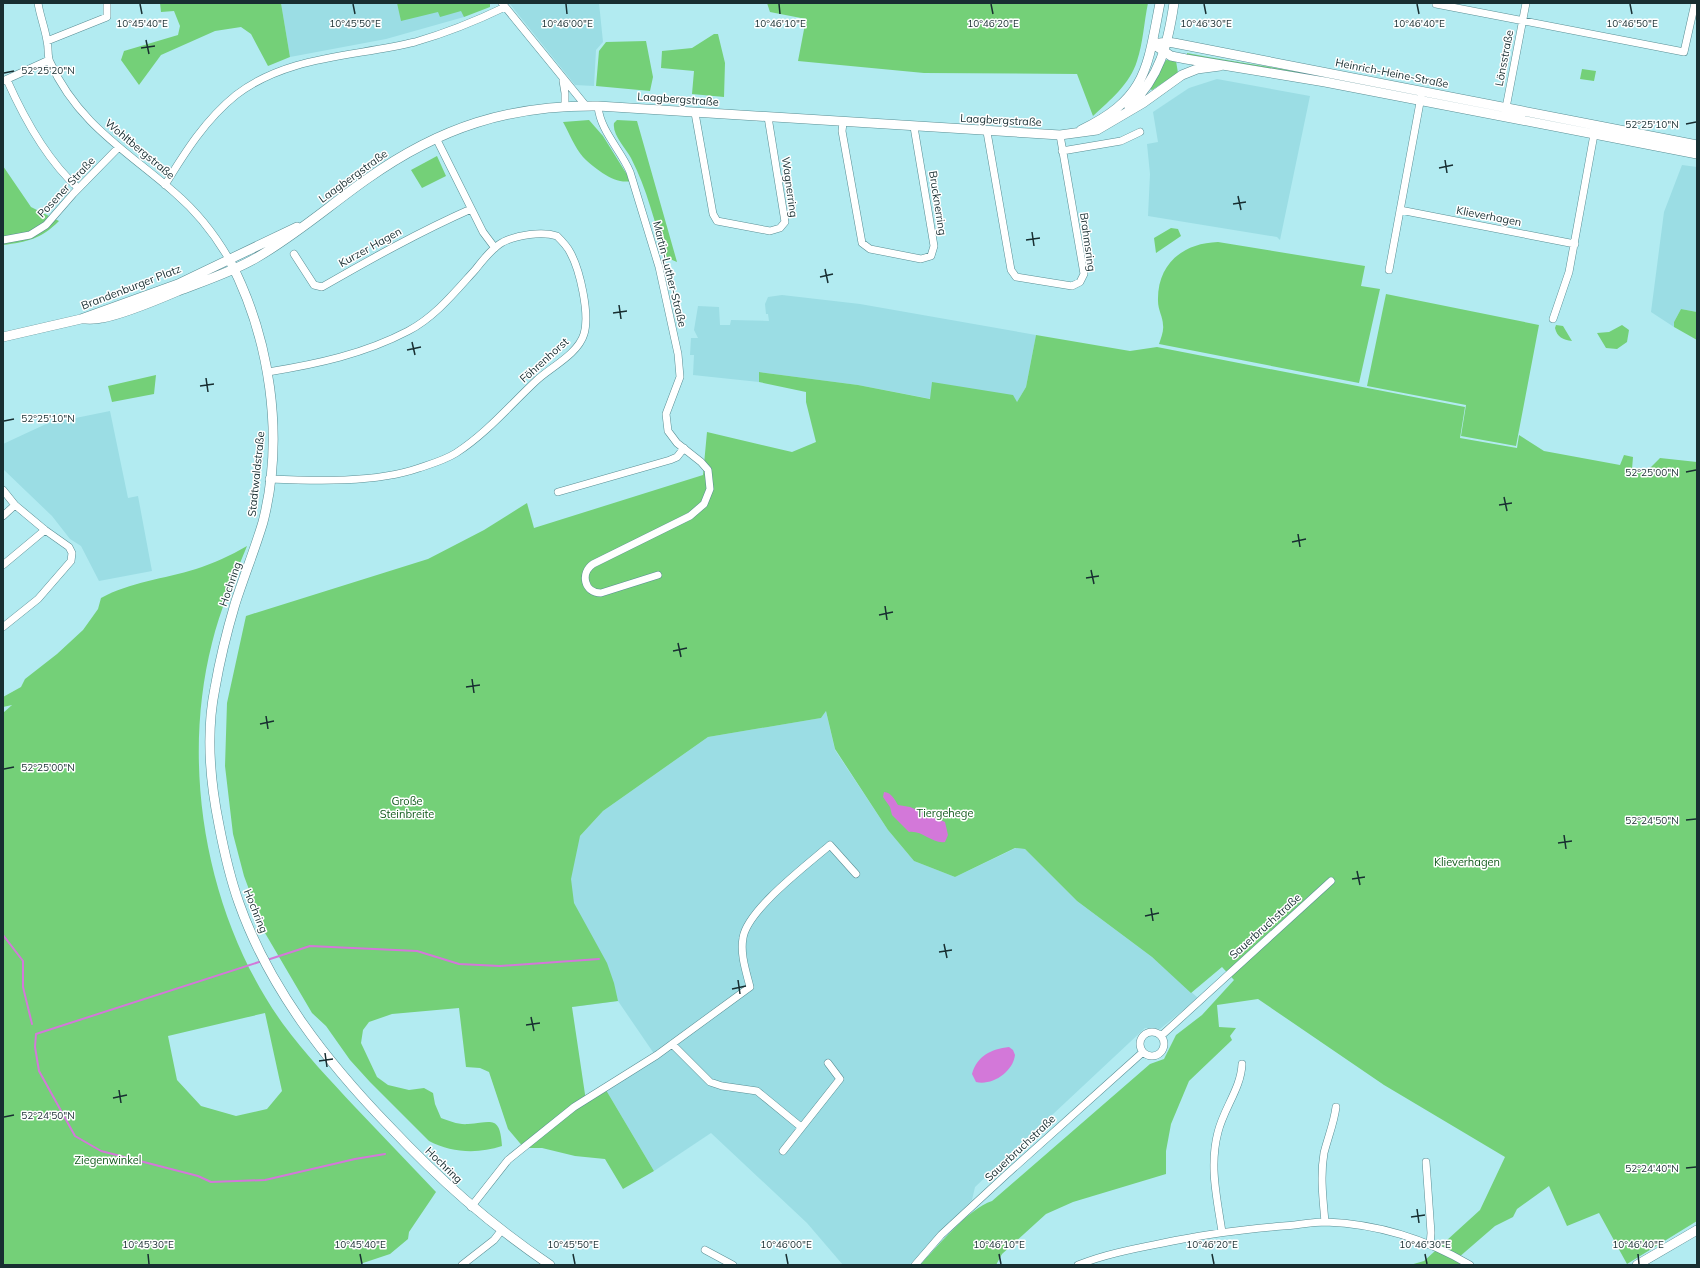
<svg xmlns="http://www.w3.org/2000/svg" width="1700" height="1268" font-family="Mulish,sans-serif">
<style>
.built{fill:#9bdde4}
.green{fill:#74d078;fill-rule:evenodd}
.water{fill:#d378d9}
.lines{fill:none;stroke-linecap:round;stroke-linejoin:round}
.stream{stroke:#d378d9;stroke-width:2}
.minor-casing{stroke:#598e94;stroke-width:8}
.tertiary-casing{stroke:#598e94;stroke-width:10}
.minor{stroke:#fff;stroke-width:7}
.tertiary{stroke:#fff;stroke-width:9}
.ticks{fill:none;stroke:#182e31;stroke-width:1.5}
.labels{text-anchor:middle;dominant-baseline:central;stroke-width:3;stroke-linejoin:round;paint-order:stroke}
.street-label{font-size:11px;fill:#182e31;stroke:#fff}
.park-label{font-size:11px;fill:#115a1b;stroke:#fff}
.ticks-label{font-size:10px;text-anchor:middle;fill:#182e31;stroke:#fff;stroke-width:3;stroke-linejoin:round;paint-order:stroke}
</style>
<rect width="100%" height="100%" fill="#b2ebf1"/>
<!-- built -->
<path class="built" d="M 281,3 L 460,3 L 464,17 L 386,39 L 290,57 Z
M 509,3 L 599,3 L 603,42 L 596,50 L 594,86 L 575,85 Z
M 1217,79 L 1310,96 L 1280,240 L 1277,237 L 1148,216 L 1150,174 L 1147,144 L 1158,142 L 1153,112 L 1189,88 Z
M 1682,165 L 1697,167 L 1697,312 L 1681,309 L 1674,322 L 1674,327 L 1651,312 L 1664,212 Z
M 782,295 L 860,304 L 1036,335 L 1026,387 L 1017,402 L 979,408 L 858,385 L 759,372 L 759,382 L 693,375 L 694,355 L 690,355 L 691,338 L 698,338 L 694,330 L 698,306 L 719,307 L 720,325 L 730,325 L 731,320 L 769,321 L 768,314 L 766,314 L 765,304 L 768,297 Z
M 110,411 L 128,498 L 138,496 L 152,571 L 99,581 L 81,546 L 70,539 L 52,516 L 3,469 L 3,444 L 46,424 Z
M 826,711 L 835,750 L 888,830 L 914,861 L 955,877 L 1016,848 L 1025,849 L 1077,901 L 1152,957 L 1198,998 L 1160,1029 L 1145,1028 L 975,1187 L 972,1200 L 909,1265 L 843,1265 L 807,1223 L 711,1133 L 654,1171 L 606,1090 L 657,1058 L 618,1001 L 572,1007 L 558,860 L 603,811 L 708,737 L 821,718 Z"/>
<!-- green -->
<path class="green" d="M 160,3 L 281,3 L 290,57 L 268,66 L 251,34 L 241,27 L 215,31 L 161,55 L 139,85 L 121,60 L 124,51 L 178,35 L 180,26 L 174,11 L 161,12 Z
M 392,3 L 490,3 L 490,7 L 464,17 L 461,11 L 440,17 L 438,12 L 401,21 L 397,3 Z
M 767,3 L 1148,3 C 1144,22 1143,43 1137,61 C 1130,84 1110,100 1093,116 L 1077,74 L 924,73 L 798,61 L 806,19 L 770,12 Z
M 714,34 L 718,34 L 725,63 L 724,97 L 692,94 L 694,71 L 661,68 L 662,51 L 692,48 Z
M 646,41 L 653,77 L 650,91 L 596,86 L 599,51 L 606,42 Z
M 1187,53 C 1232,62 1277,67 1322,76 L 1322,78 L 1187,56 Z
M 1166,60 L 1176,61 L 1178,73 L 1152,90 L 1150,89 Z
M 1582,69 L 1596,71 L 1594,81 L 1580,79 Z
M 589,120 L 603,136 L 631,181 C 615,185 594,168 583,157 C 575,148 569,133 563,122 Z
M 617,120 L 637,121 L 677,262 L 665,257 C 655,223 647,189 631,158 C 626,148 612,135 614,123 Z
M 437,156 L 446,176 L 422,188 L 411,170 Z
M 3,166 L 31,207 L 59,221 C 41,239 27,242 3,245 Z
M 1171,228 L 1178,229 L 1181,236 L 1156,253 L 1154,238 Z
M 1218,242 L 1365,266 L 1361,286 L 1380,289 L 1359,383 L 1159,344 C 1161,338 1164,331 1163,325 C 1163,317 1158,310 1158,301 C 1157,264 1183,243 1218,242 Z
M 1386,294 L 1539,325 L 1516,446 L 1461,436 L 1466,405 L 1367,386 Z
M 1681,309 L 1697,312 L 1697,340 L 1674,327 L 1674,322 Z
M 1556,325 L 1563,326 L 1572,341 C 1563,340 1557,337 1555,328 Z
M 1622,325 L 1629,330 L 1627,342 L 1617,349 L 1606,348 L 1597,333 L 1609,332 Z
M 1036,335 L 1130,351 L 1157,347 L 1465,407 L 1460,438 L 1517,448 L 1519,435 L 1544,451 L 1620,465 L 1624,455 L 1633,457 L 1632,469 L 1646,472 L 1660,458 L 1697,462 L 1697,1221 L 1627,1264 L 1599,1213 L 1567,1226 L 1549,1186 L 1517,1209 L 1513,1217 L 1495,1226 L 1458,1258 L 1462,1265 L 1410,1265 L 1424,1261 L 1480,1210 L 1505,1157 L 1384,1085 L 1258,999 L 1217,1005 L 1219,1027 L 1236,1028 L 1230,1036 L 1232,1040 L 1189,1081 L 1171,1124 L 1166,1151 L 1166,1174 L 1073,1202 L 1046,1214 L 1002,1254 L 996,1265 L 920,1265 C 938,1246 968,1209 992,1201 L 1150,1064 L 1164,1059 L 1176,1035 L 1202,1015 L 1234,980 L 1222,967 L 1191,993 L 1152,957 L 1077,901 L 1025,849 L 1015,848 L 955,877 L 914,861 L 888,830 L 835,749 L 826,711 L 821,718 L 708,737 L 603,811 L 580,836 L 571,879 L 574,903 L 607,963 L 614,983 L 618,1001 L 572,1007 L 586,1101 L 606,1090 L 654,1171 L 623,1189 L 605,1159 L 575,1156 L 542,1148 L 524,1148 L 508,1129 L 489,1072 L 480,1068 L 466,1067 L 459,1008 L 392,1014 L 369,1022 L 363,1030 L 361,1043 L 377,1077 L 388,1085 L 409,1090 L 424,1088 L 433,1093 L 435,1104 L 441,1118 C 449,1121 459,1125 468,1124 C 492,1122 500,1115 502,1146 C 478,1154 452,1153 429,1141 L 370,1082 L 350,1060 L 326,1026 L 312,1013 L 265,933 L 244,876 L 233,834 L 225,766 L 227,703 L 246,616 L 428,559 L 484,530 L 527,503 L 534,528 L 703,475 L 707,432 L 792,452 L 816,442 L 806,402 L 806,392 L 759,382 L 759,372 L 858,385 L 930,399 L 932,382 L 1013,395 L 1017,402 L 1026,387 Z
M 156,375 L 154,394 L 112,402 L 108,386 Z
M 247,546 C 234,578 220,610 212,643 C 180,769 207,918 283,1024 C 305,1054 330,1080 355,1107 C 382,1135 409,1164 436,1192 L 409,1232 L 408,1239 L 390,1254 L 357,1265 L 3,1265 L 3,713 L 12,705 L 3,707 L 3,697 L 21,687 L 25,679 L 57,654 L 83,630 L 98,609 L 101,598 C 130,582 164,579 196,569 C 214,563 230,556 247,546 ZM 265,1013 L 282,1091 L 267,1109 L 236,1116 L 201,1106 L 177,1080 L 168,1036 Z"/>
<!-- water -->
<path class="water" d="M 884,792 C 892,793 894,799 898,805 L 910,807 L 945,822 L 948,835 L 945,842 C 932,844 922,830 909,832 L 892,815 L 890,807 L 883,797 Z
M 1009,1047 L 1013,1050 L 1015,1055 C 1013,1072 992,1086 976,1082 L 972,1074 C 977,1056 991,1049 1009,1047 Z"/>
<g class="lines">
<!-- stream -->
<path class="stream" d="M 3,935 L 23,961 L 23,987 L 32,1024
M 267,960 L 310,946 L 417,951 L 459,964 L 500,966 L 599,959
M 262,961 L 36,1034 L 35,1047 L 39,1071 L 75,1136 L 101,1151 L 198,1176 L 211,1182 L 265,1180 L 355,1159 L 385,1154"/>
<defs>
<path id="minor" d="M 38,3 C 40,16 45,28 47,41 C 49,48 47,56 50,62 C 78,124 127,151 175,193 C 196,211 215,235 229,259
M 502,3 L 586,106
M 1436,4 L 1684,52 L 1695,3
M 47,41 L 107,17 L 107,3
M 7,80 C 23,116 48,161 78,188
M 3,81 L 49,60
M 563,81 L 565,93 L 565,106
M 598,106 C 600,131 621,150 630,172 L 659,267 L 678,354 L 680,377 L 666,414 L 668,431 L 677,443 L 701,462 L 708,470 L 710,489 L 704,504 L 690,516 L 593,564 C 580,573 584,593 601,593 L 658,575
M 695,113 L 713,214 L 717,221 L 770,231 L 780,228 L 785,222 L 768,117
M 1505,113 L 1526,3
M 843,123 L 842,131 L 862,243 L 870,249 L 921,259 L 931,256 L 934,246 L 914,127
M 987,132 L 1011,270 L 1016,277 L 1072,286 L 1080,282 L 1084,274 L 1060,135
M 436,138 L 483,232 L 495,248
M 1062,151 L 1121,141 L 1140,132
M 165,185 C 185,152 206,119 236,95 C 288,55 354,57 415,42 C 446,33 476,21 505,7
M 1400,210 L 1575,244
M 3,240 L 30,235 L 46,225 L 73,194 L 118,148
M 294,254 L 314,285 L 322,287 C 371,259 419,232 471,209
M 1389,270 L 1421,97
M 1553,319 L 1569,272 L 1595,129
M 268,372 C 317,364 364,354 408,331 C 435,317 455,292 475,270 C 483,260 492,248 503,242 C 517,235 542,231 557,236 C 562,241 567,246 570,252 C 580,270 590,314 584,334 C 578,354 551,367 537,380 C 510,405 487,433 456,453 C 445,460 431,464 419,468 C 376,483 315,481 269,479
M 3,490 L 15,505 L 45,530 L 69,547 L 72,553 L 71,561 L 38,599 L 3,627
M 558,492 L 670,460 L 677,457 L 684,448
M 3,516 L 15,505
M 3,565 L 45,530
M1140 1044a12 12 0 1 1 24 0a12 12 0 1 1-24 0Z
M 1161,1036 L 1331,881
M 672,1044 L 710,1082 L 722,1086 L 757,1091 L 801,1127
M 783,1151 L 840,1079 L 828,1063
M 1426,1162 L 1431,1233 L 1430,1245
M 471,1207 L 508,1160 L 574,1107 L 657,1055 L 750,987 C 746,971 740,954 743,938 C 747,910 807,865 830,845 L 856,874
M 1325,1222 C 1323,1199 1320,1176 1324,1153 C 1328,1137 1334,1123 1336,1107
M 1222,1232 C 1217,1198 1209,1166 1218,1132 C 1224,1108 1241,1088 1242,1064
M 705,1250 L 733,1265
M 462,1265 L 494,1240 L 501,1231
M 915,1265 L 941,1235 L 1007,1174 L 1143,1052
M 1078,1265 C 1110,1252 1145,1247 1178,1240 C 1213,1233 1248,1229 1283,1226 C 1297,1225 1312,1222 1326,1222 C 1377,1224 1426,1239 1470,1265"/>
<path id="tertiary" d="M 1153,44 L 1171,56 L 1186,59 L 1325,82 L 1697,154
M 1153,44 L 1167,42 L 1174,43 L 1697,145
M 1129,107 C 1160,77 1168,44 1174,3
M 1081,130 C 1147,98 1147,69 1160,3
M 229,259 C 270,337 285,436 263,522 C 255,549 244,576 235,604 C 227,631 220,659 215,688 C 206,732 210,781 219,825 C 224,851 230,878 239,903 C 269,988 327,1062 389,1126 C 441,1181 487,1222 550,1265
M 81,319 C 87,319 95,320 102,318 C 124,314 157,300 178,291 C 204,281 232,272 256,258 C 296,235 330,205 367,179 C 440,127 509,105 598,106 L 1060,135 L 1097,130 L 1143,103 L 1182,75 L 1197,69 L 1220,66
M 3,337 L 81,319 L 178,284 L 297,227
M 1637,1265 L 1697,1230"/>
</defs>
<!-- minor casing -->
<use href="#minor" class="minor-casing"/>
<!-- tertiary casing -->
<use href="#tertiary" class="tertiary-casing"/>
<!-- minor -->
<use href="#minor" class="minor"/>
<!-- tertiary -->
<use href="#tertiary" class="tertiary"/>
</g>
<!-- ticks -->
<path class="ticks" d="M 140,4 L 142,14M 353,4 L 355,14M 566,4 L 567,14M 779,4 L 780,14M 991,4 L 993,14M 1204,4 L 1206,14M 1417,4 L 1419,14M 1630,4 L 1632,14M 146,40 L 149,54M 141,48 L 155,46M 4,73 L 14,71M 1686,124 L 1696,122M 1445,160 L 1447,173M 1439,168 L 1453,165M 1238,196 L 1241,210M 1233,204 L 1246,202M 1032,232 L 1034,246M 1026,240 L 1040,238M 825,269 L 828,283M 820,277 L 833,274M 619,305 L 621,319M 613,313 L 627,311M 412,342 L 415,355M 407,350 L 421,347M 206,378 L 208,392M 200,386 L 214,384M 4,421 L 14,419M 1686,472 L 1696,470M 1504,497 L 1507,511M 1499,505 L 1512,503M 1298,534 L 1300,547M 1292,542 L 1306,539M 1091,570 L 1094,584M 1086,578 L 1099,576M 885,606 L 887,620M 879,615 L 893,612M 678,643 L 681,657M 673,651 L 687,648M 472,679 L 474,693M 466,687 L 480,685M 266,716 L 268,729M 260,724 L 274,721M 4,769 L 14,767M 1686,820 L 1696,819M 1564,835 L 1566,849M 1558,843 L 1572,841M 1357,871 L 1360,885M 1352,879 L 1365,877M 1151,908 L 1153,921M 1145,916 L 1159,913M 944,944 L 947,958M 939,952 L 952,950M 738,980 L 740,994M 732,989 L 746,986M 531,1017 L 534,1031M 526,1025 L 540,1023M 325,1053 L 327,1067M 319,1061 L 333,1059M 119,1090 L 121,1103M 113,1098 L 127,1095M 4,1117 L 14,1115M 1686,1168 L 1696,1167M 1417,1209 L 1419,1223M 1411,1217 L 1425,1215M 148,1254 L 149,1264M 360,1254 L 362,1264M 573,1254 L 575,1264M 786,1254 L 788,1264M 999,1254 L 1001,1264M 1212,1254 L 1214,1264M 1425,1254 L 1427,1264M 1638,1254 L 1639,1264"/>
<g class="labels">
<!-- street labels -->
<g class="street-label">
<text transform="translate(1504 58) rotate(-79)">Lönsstraße</text>
<text transform="translate(1392 73) rotate(11)">Heinrich-Heine-Straße</text>
<text transform="translate(678 99) rotate(4)">Laagbergstraße</text>
<text transform="translate(1001 120) rotate(3)">Laagbergstraße</text>
<text transform="translate(140 149) rotate(40)">Wohltbergstraße</text>
<text transform="translate(353 176) rotate(-36)">Laagbergstraße</text>
<text transform="translate(66 187) rotate(-47)">Posener Straße</text>
<text transform="translate(790 187) rotate(82)">Wagnerring</text>
<text transform="translate(938 203) rotate(81)">Brucknerring</text>
<text transform="translate(1489 216) rotate(11)">Klieverhagen</text>
<text transform="translate(1088 242) rotate(82)">Brahmsring</text>
<text transform="translate(370 247) rotate(-29)">Kurzer Hagen</text>
<text transform="translate(670 274) rotate(76)">Martin-Luther-Straße</text>
<text transform="translate(131 287) rotate(-21)">Brandenburger Platz</text>
<text transform="translate(544 360) rotate(-42)">Föhrenhorst</text>
<text transform="translate(256 474) rotate(-84)">Stadtwaldstraße</text>
<text transform="translate(230 584) rotate(-71)">Hochring</text>
<text transform="translate(256 911) rotate(68)">Hochring</text>
<text transform="translate(1265 926) rotate(-42)">Sauerbruchstraße</text>
<text transform="translate(1020 1148) rotate(-43)">Sauerbruchstraße</text>
<text transform="translate(444 1165) rotate(44)">Hochring</text>
</g>
<!-- park labels -->
<g class="park-label">
<text x="407" y="801">Große<tspan x="407" dy="13">Steinbreite</tspan></text>
<text x="945" y="813">Tiergehege</text>
<text x="1467" y="862">Klieverhagen</text>
<text x="108" y="1160">Ziegenwinkel</text>
</g>
</g>
<g class="ticks-label">
<text x="142" y="27">10°45'40"E</text>
<text x="355" y="27">10°45'50"E</text>
<text x="567" y="27">10°46'00"E</text>
<text x="780" y="27">10°46'10"E</text>
<text x="993" y="27">10°46'20"E</text>
<text x="1206" y="27">10°46'30"E</text>
<text x="1419" y="27">10°46'40"E</text>
<text x="1632" y="27">10°46'50"E</text>
<text x="48" y="74">52°25'20"N</text>
<text x="1652" y="128">52°25'10"N</text>
<text x="48" y="422">52°25'10"N</text>
<text x="1652" y="476">52°25'00"N</text>
<text x="48" y="771">52°25'00"N</text>
<text x="1652" y="824">52°24'50"N</text>
<text x="48" y="1119">52°24'50"N</text>
<text x="1652" y="1172">52°24'40"N</text>
<text x="148" y="1248">10°45'30"E</text>
<text x="360" y="1248">10°45'40"E</text>
<text x="573" y="1248">10°45'50"E</text>
<text x="786" y="1248">10°46'00"E</text>
<text x="999" y="1248">10°46'10"E</text>
<text x="1212" y="1248">10°46'20"E</text>
<text x="1425" y="1248">10°46'30"E</text>
<text x="1638" y="1248">10°46'40"E</text>
</g>
<!-- border -->
<rect width="1700" height="1268" fill="none" stroke="#182e31" stroke-width="8"/>
</svg>
